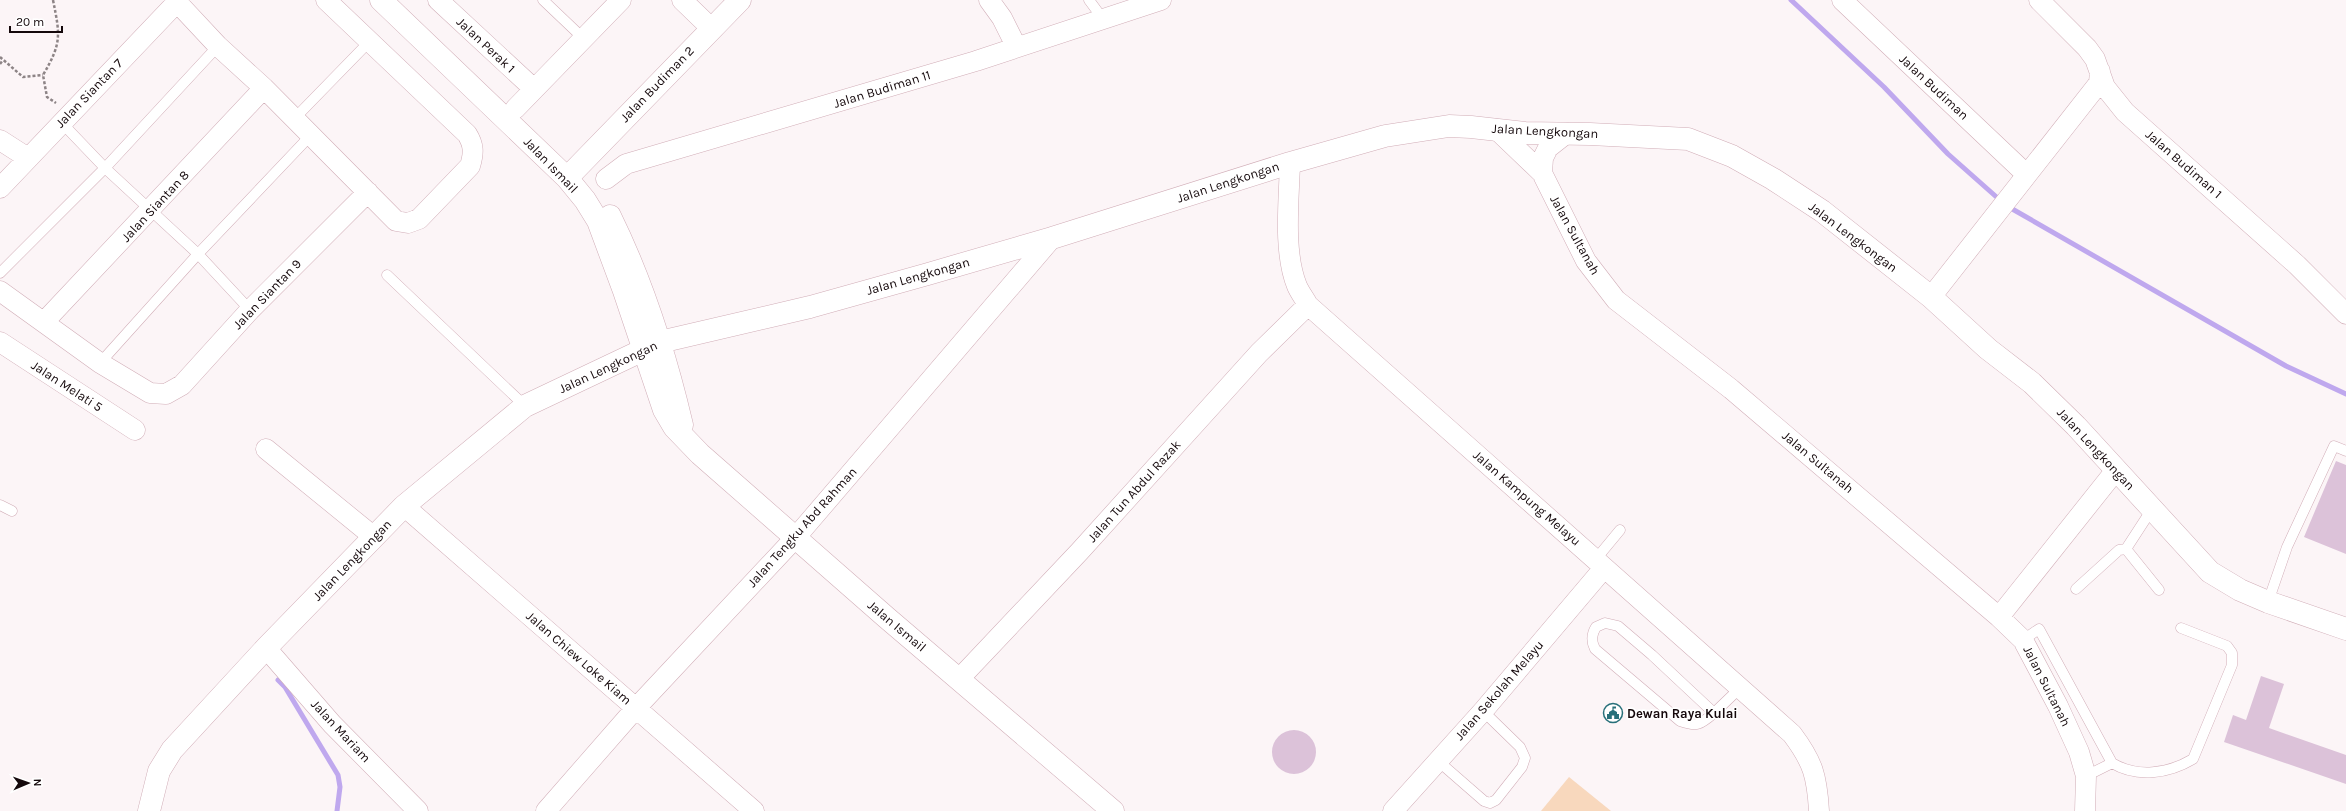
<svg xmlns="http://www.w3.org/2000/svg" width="2346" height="811" font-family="Karla,sans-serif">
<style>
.green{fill:#f8d8bd}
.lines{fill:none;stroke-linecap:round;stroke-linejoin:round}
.stream{stroke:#bfa8ee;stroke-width:5}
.building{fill:#dcc2d9}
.service-casing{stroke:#d1adb7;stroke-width:11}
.minor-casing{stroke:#d1adb7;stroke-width:21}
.tertiary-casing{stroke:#d1adb7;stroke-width:23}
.path{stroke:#8d8486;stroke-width:2.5;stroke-dasharray:3 2;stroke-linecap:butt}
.service{stroke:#fff;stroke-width:10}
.minor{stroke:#fff;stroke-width:20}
.tertiary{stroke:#fff;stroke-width:22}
.labels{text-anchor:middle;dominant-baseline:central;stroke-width:3.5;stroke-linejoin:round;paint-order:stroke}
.street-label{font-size:13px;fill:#14080b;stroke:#fff}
.poi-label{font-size:13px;font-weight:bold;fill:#14080b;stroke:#fff;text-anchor:start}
</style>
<rect width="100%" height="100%" fill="#fcf5f7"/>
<!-- green -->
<path class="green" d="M 1569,777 L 1611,811 L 1541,811 Z"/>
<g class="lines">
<!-- stream -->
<path class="stream" d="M 1791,0 L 1884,87 L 1948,154 L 2001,201
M 2007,206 L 2286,366 L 2346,394
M 278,680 L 285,687 L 338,775 L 340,787 L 337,811"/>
</g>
<!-- building -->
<path class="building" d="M 2336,461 L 2346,465 L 2346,554 L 2304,537 Z
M 2261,676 L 2284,684 L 2269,728 L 2346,755 L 2346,784 L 2224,742 L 2233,715 L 2246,720 Z
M1272 752a22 22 0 1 1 44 0a22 22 0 1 1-44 0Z"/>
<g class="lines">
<defs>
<path id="service" d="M 543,0 L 584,39
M 1089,0 L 1103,19
M 294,119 L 369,42
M 61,122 L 105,168 L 198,254 L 250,310
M 0,273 L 105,168 L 218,46
M 387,275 L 525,406
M 100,363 L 198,254 L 310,136
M 0,505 L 12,511
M 2126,549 L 2152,509
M 1596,559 L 1620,530
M 2076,589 L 2119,550 L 2126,549 L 2159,590
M 2268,602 L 2287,547 L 2334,446 L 2346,451
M 2023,640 L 2039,629 L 2112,763 C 2137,778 2168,774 2193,759 L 2232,665 L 2232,653 L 2227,646 L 2181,628
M 1714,713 L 1652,655 L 1618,626 L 1605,623 L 1596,627 C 1591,635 1591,641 1595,649 L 1680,721 C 1697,727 1700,725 1714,713 L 1740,688
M 1437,760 L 1484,801 L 1490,803 L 1496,800 L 1522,767 L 1525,758 L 1520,747 L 1483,711
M 2086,776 L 2112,763"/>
<path id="minor" d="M 175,0 L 218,46 L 264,88 L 396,221 L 408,223 L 419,219 L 470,166 C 474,153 474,145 467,134 L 326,0
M 438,0 L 534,89
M 682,0 L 711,28
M 989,0 L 1002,18 L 1016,46
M 1842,0 L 2026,174
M 2039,0 L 2087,48 L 2095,59 L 2105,87 L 2125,112 L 2297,265 L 2346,314
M 515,109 L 621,0
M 1496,129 L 1542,173
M 1567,133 L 1548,148 L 1543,158 L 1542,173 L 1586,261 L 1616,300 L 1731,389 L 1999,617 L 2023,640 L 2058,706 L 2079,752 L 2086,776 L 2085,811
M 0,140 L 28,158
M 1290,163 C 1289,200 1283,252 1297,286 C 1300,293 1305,299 1308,305 L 1792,734 C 1813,762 1817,776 1819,811
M 606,179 L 626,164 L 976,61 L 1161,0
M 0,188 L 179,0
M 0,291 L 100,363 L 150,393 L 166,394 L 182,385 L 250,310 L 368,192
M 1931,297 L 2099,83 L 2100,71
M 44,322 L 264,88
M 0,342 L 135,430
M 266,449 L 374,537
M 404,506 L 754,811
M 1999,617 L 2116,470
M 266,648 L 332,724 L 418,811
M 960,678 L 1080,551 L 1259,353 L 1308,305
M 546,811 L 636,708 L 796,537 L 1052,238
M 1393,811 L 1483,711 L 1604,568"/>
<path id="tertiary" d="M 381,0 L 567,178 L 585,200 L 598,221 L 624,291 L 664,410 L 674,427 L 700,454 L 887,618 L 1113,811
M 567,178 L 740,0
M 610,216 C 643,283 665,353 682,425
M 149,811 L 159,771 L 172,750 L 266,648 L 404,506 L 525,406 L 660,342 L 810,307 L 928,274 L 1052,238 L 1290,163 L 1385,136 L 1449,126 L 1471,127 L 1525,133 L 1590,134 L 1688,139 L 1732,156 L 1773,179 L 1822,211 L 1931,297 L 1988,349 L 2032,383 L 2076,426 L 2210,572 L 2240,590 L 2268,602 L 2346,629"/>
</defs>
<!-- service casing -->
<use href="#service" class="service-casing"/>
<!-- minor casing -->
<use href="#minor" class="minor-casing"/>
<!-- tertiary casing -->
<use href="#tertiary" class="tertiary-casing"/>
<!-- path -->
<path class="path" d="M 53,0 C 60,35 62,43 43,75 L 47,97 L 56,103
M 0,57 L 23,77 L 43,75
M 0,64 L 3,60"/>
<!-- service -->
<use href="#service" class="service"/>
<!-- minor -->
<use href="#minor" class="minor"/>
<!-- tertiary -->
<use href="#tertiary" class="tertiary"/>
</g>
<!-- icons -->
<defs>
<symbol id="civic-ring" viewBox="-11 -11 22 22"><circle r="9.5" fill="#fff" stroke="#28707a" stroke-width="1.5"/><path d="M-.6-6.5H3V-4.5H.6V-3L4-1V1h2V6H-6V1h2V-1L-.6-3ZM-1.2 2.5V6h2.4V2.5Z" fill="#28707a"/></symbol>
</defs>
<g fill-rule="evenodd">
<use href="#civic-ring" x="1602" y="702" width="22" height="22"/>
</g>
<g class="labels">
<!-- street labels -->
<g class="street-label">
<text transform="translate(486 45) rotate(43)">Jalan Perak 1</text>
<text transform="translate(657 84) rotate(-46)">Jalan Budiman 2</text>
<text transform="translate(1934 87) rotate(43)">Jalan Budiman</text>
<text transform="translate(882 89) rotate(-17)">Jalan Budiman 11</text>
<text transform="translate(89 93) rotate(-46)">Jalan Siantan 7</text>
<text transform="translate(1545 131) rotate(3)">Jalan Lengkongan</text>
<text transform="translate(2184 164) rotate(41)">Jalan Budiman 1</text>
<text transform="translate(551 165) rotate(46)">Jalan Ismail</text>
<text transform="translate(1228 182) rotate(-18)">Jalan Lengkongan</text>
<text transform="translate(155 206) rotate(-47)">Jalan Siantan 8</text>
<text transform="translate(1575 235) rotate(61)">Jalan Sultanah</text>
<text transform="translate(1853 237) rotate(37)">Jalan Lengkongan</text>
<text transform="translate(918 276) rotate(-16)">Jalan Lengkongan</text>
<text transform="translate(267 294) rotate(-46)">Jalan Siantan 9</text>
<text transform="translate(608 367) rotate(-25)">Jalan Lengkongan</text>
<text transform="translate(67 386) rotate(33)">Jalan Melati 5</text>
<text transform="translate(2096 449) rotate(47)">Jalan Lengkongan</text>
<text transform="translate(1818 462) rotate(40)">Jalan Sultanah</text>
<text transform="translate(1134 491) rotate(-48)">Jalan Tun Abdul Razak</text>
<text transform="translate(1527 498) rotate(41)">Jalan Kampung Melayu</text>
<text transform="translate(802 527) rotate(-48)">Jalan Tengku Abd Rahman</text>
<text transform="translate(352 560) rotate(-46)">Jalan Lengkongan</text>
<text transform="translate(897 626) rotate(40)">Jalan Ismail</text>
<text transform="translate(579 658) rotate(41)">Jalan Chiew Loke Kiam</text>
<text transform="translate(2047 686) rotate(63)">Jalan Sultanah</text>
<text transform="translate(1499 690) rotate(-49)">Jalan Sekolah Melayu</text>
<text transform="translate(341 731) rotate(47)">Jalan Mariam</text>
</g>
<!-- poi labels -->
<g class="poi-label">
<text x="1627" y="713">Dewan Raya Kulai</text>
</g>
</g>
<!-- north arrow -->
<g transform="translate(28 783) rotate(88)" stroke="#ffffff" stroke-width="3" paint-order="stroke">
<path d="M0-3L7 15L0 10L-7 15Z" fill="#14080b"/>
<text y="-6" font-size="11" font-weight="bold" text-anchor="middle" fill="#14080b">N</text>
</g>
<!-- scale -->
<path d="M10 26v6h52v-6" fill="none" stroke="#14080b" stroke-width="2"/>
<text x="16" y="26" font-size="12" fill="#14080b" stroke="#ffffff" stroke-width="3" paint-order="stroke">20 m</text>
</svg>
